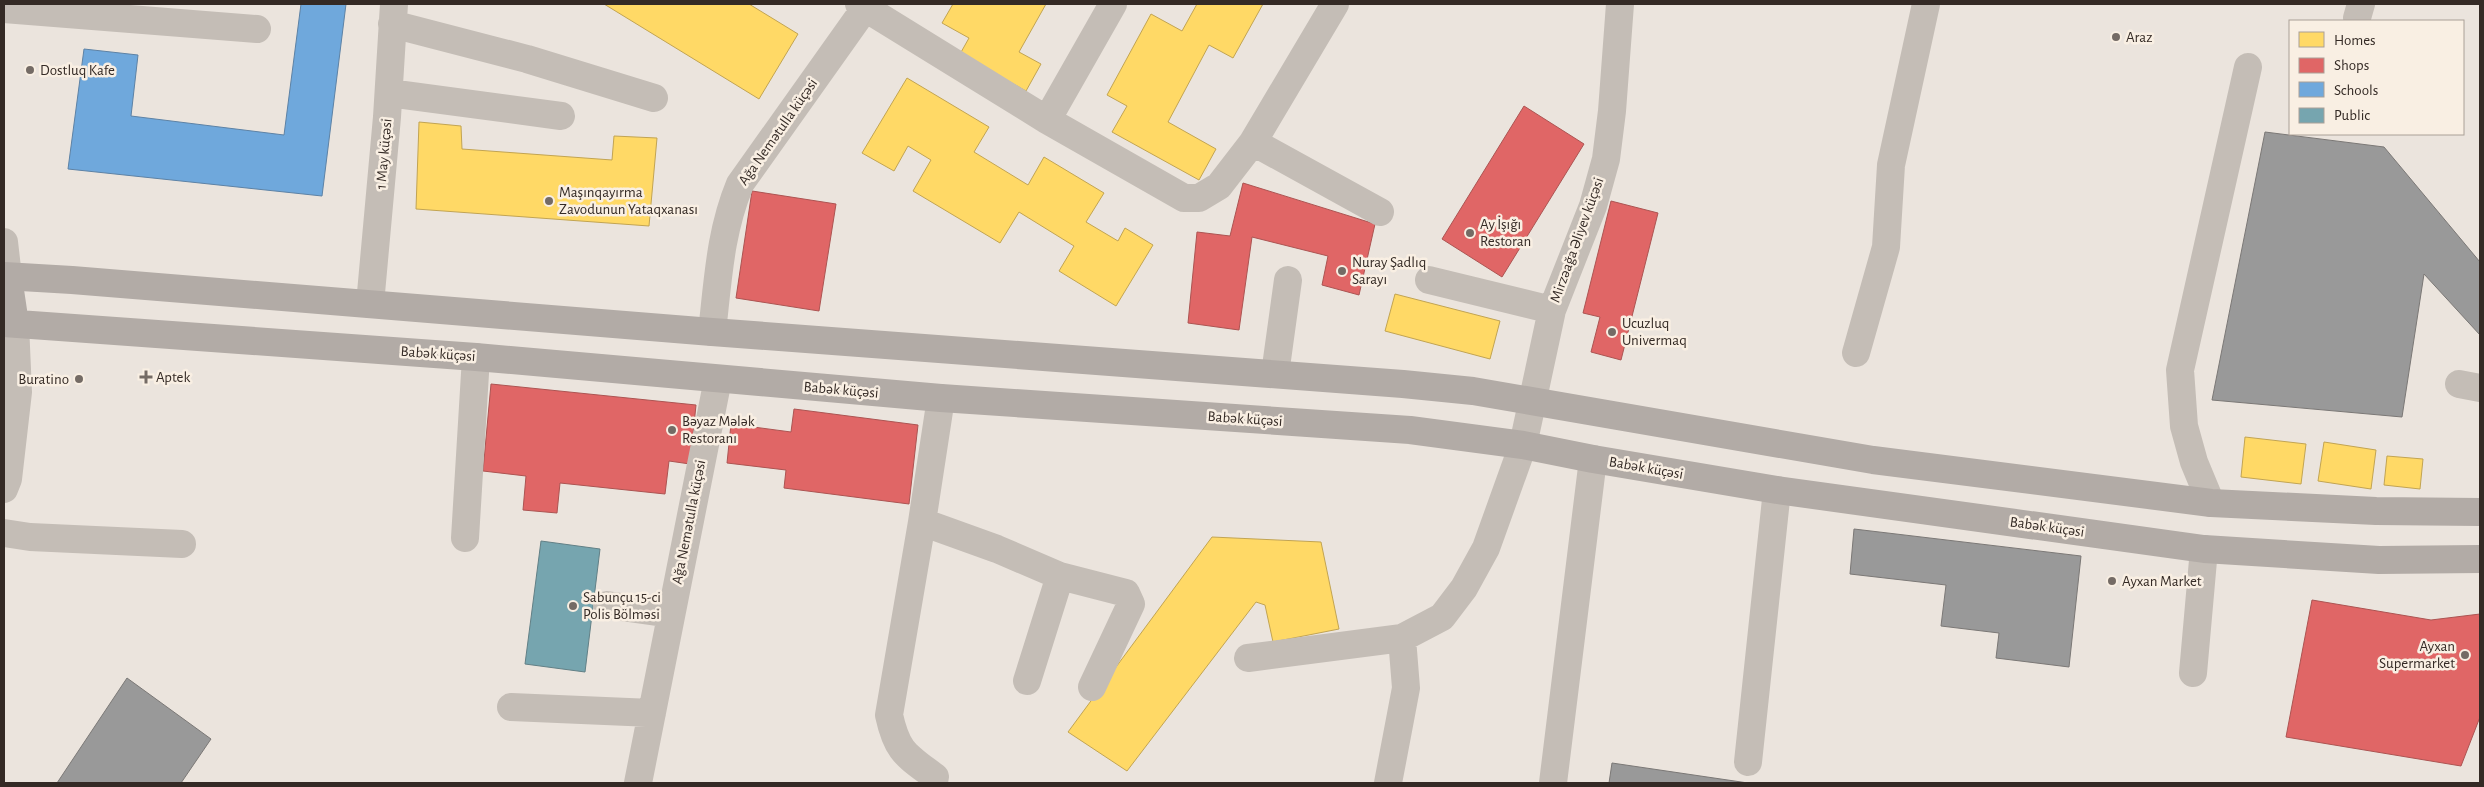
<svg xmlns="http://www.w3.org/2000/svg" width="2484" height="787" font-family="'Alegreya Sans',sans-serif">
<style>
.homes{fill:#ffd966;stroke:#c2a452}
.shops{fill:#e06666;stroke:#ac5452}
.schools{fill:#6fa8dc;stroke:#5d82a5}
.public{fill:#76a5af;stroke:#628086}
.industry{fill:#999;stroke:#7b7876}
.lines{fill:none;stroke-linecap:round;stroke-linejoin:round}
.minor{stroke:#c4bdb6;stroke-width:28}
.major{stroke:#b2aba6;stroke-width:28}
.poi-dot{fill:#746b65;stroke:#f9efe3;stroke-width:2}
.labels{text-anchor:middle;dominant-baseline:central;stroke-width:5;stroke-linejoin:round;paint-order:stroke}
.poi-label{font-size:15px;fill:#342a25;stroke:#f9efe3;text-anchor:start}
.street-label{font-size:15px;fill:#342a25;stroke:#f9efe3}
</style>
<rect width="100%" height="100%" fill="#ebe4dd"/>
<!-- homes -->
<path class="homes" d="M 604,4 L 749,4 L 798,34 L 759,99 Z
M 953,4 L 1046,4 L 1019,52 L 1041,64 L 1026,91 L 960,54 L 969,38 L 942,23 Z
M 1197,4 L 1263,4 L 1233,58 L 1209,45 L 1168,122 L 1216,149 L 1199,180 L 1112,132 L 1127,106 L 1107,95 L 1151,14 L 1182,31 Z
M 907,78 L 989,127 L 974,152 L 1028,185 L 1044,157 L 1104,193 L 1086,222 L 1118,241 L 1125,228 L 1153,245 L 1116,306 L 1059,271 L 1074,246 L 1019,212 L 1000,243 L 913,191 L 931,160 L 908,146 L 894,171 L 862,153 Z
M 419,122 L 461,126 L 462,149 L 612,160 L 614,136 L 657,138 L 649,226 L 416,209 Z
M 1395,294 L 1500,321 L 1490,359 L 1385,331 Z
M 2245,437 L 2306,444 L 2301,484 L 2241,477 Z
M 2324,442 L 2376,450 L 2371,489 L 2318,481 Z
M 2387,456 L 2423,459 L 2420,489 L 2384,485 Z
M 1212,537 L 1321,542 L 1339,629 L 1273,642 L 1265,605 L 1256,602 L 1127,771 L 1068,732 Z"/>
<!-- shops -->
<path class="shops" d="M 1524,106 L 1584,144 L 1502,277 L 1442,239 Z
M 1243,183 L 1375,224 L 1359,295 L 1322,285 L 1328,256 L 1252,237 L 1239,330 L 1188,323 L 1197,232 L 1230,236 Z
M 752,191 L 836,204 L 819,311 L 736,298 Z
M 1611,201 L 1658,213 L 1621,360 L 1591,352 L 1600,317 L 1583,313 Z
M 491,384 L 696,405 L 690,464 L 669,461 L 665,494 L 560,483 L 557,513 L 523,510 L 526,476 L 483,471 Z
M 794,409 L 918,425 L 909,504 L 784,488 L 786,470 L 727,463 L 731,424 L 791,432 Z
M 2312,600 L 2431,620 L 2480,614 L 2480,717 L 2461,766 L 2286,737 Z"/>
<!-- schools -->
<path class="schools" d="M 301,4 L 346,4 L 322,196 L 68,169 L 84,49 L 138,55 L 131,116 L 284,135 Z"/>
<!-- public -->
<path class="public" d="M 541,541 L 600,549 L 585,672 L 525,664 Z"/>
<!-- industry -->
<path class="industry" d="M 2265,132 L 2384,147 L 2480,262 L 2480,335 L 2424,274 L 2402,417 L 2212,400 Z
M 1854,529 L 2081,556 L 2069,667 L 1996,658 L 1999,633 L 1941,626 L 1946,585 L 1850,574 Z
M 127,678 L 211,739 L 181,783 L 57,783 Z
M 1612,763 L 1748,783 L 1609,783 Z"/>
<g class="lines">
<!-- minor -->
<path class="minor" d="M 859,4 L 1047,120 L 1184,198 L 1199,198 L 1219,186 L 1253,142 L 1335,4
M 4,9 L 257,29
M 2357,18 L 2361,4
M 392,24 L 527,59 L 654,98
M 389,93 L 561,116
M 1047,120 L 1113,4
M 1253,142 L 1380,212
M 4,242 L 8,277
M 1429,280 L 1552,310
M 370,304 L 387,117 L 394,4
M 712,332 C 718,280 720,232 740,184 L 868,4
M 1856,353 L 1886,247 L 1891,165 L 1926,4
M 1275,374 L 1288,280
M 2459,384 L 2480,388
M 941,398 L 922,522 L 997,549 L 1060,576 L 1126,593 L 1131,604 L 1092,687
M 4,489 L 8,479 L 18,392 L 15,324
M 2211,503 L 2194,462 L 2184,426 L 2180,370 L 2248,67
M 922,522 L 889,715 C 897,752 906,755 935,777
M 4,533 L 30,537 L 182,544
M 465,538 L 476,357
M 607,605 L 671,614
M 1248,658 L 1402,638 L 1442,617 L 1464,588 L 1486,548 L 1523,445 L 1552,310 L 1593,206 L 1606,159 L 1612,111 L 1620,4
M 2193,673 L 2204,549
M 1027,681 L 1060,576
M 511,707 L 652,713
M 1748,762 L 1777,490
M 638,783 L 718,379
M 1388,783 L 1406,688 L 1402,638
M 1553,783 L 1593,459"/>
<!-- major -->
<path class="major" d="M 4,276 L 72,280 L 712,332 L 1403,384 L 1473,391 L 1873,460 L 2211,503 L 2376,511 L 2480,512
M 8,277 L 15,324
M 4,323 L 476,357 L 941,398 L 1410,430 L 1523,445 L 1593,459 L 1777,490 L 2204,549 L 2379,560 L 2480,559"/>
</g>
<!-- markers -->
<g class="poi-dot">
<circle cx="2116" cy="37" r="5"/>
<circle cx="30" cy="70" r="5"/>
<circle cx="549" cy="201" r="5"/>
<circle cx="1470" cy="233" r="5"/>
<circle cx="1342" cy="271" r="5"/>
<circle cx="1612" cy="332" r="5"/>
<path d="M143.5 369.5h5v5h5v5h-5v5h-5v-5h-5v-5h5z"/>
<circle cx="79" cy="379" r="5"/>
<circle cx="672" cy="430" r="5"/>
<circle cx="2112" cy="581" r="5"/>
<circle cx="573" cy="606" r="5"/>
<circle cx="2465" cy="655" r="5"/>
</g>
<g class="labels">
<!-- poi labels -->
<g class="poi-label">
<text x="2126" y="37">Araz</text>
<text x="40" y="70">Dostluq Kafe</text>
<text x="559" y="192">Maşınqayırma<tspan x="559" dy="17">Zavodunun Yataqxanası</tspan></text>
<text x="1480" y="224">Ay İşığı<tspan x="1480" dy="17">Restoran</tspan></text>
<text x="1352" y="262">Nuray Şadlıq<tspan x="1352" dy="17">Sarayı</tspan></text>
<text x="1622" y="323">Ucuzluq<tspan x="1622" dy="17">Univermaq</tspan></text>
<text x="156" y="377">Aptek</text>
<text x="69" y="379" text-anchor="end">Buratino</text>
<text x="682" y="421">Bəyaz Mələk<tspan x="682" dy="17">Restoranı</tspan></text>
<text x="2122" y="581">Ayxan Market</text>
<text x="583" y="597">Sabunçu 15-ci<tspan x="583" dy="17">Polis Bölməsi</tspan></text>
<text x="2455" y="646" text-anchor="end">Ayxan<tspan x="2455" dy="17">Supermarket</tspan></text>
</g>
<!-- street labels -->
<g class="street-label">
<text transform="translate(778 132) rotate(-55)">Ağa Nemətulla küçəsi</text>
<text transform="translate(384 154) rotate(-85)">1 May küçəsi</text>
<text transform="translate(1577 240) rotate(-70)">Mirzəağa Əliyev küçəsi</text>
<text transform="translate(438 354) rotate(4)">Babək küçəsi</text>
<text transform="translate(841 390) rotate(5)">Babək küçəsi</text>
<text transform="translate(1245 419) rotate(4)">Babək küçəsi</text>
<text transform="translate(1646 468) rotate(10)">Babək küçəsi</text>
<text transform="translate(689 522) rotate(-79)">Ağa Nemətulla küçəsi</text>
<text transform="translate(2047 527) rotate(8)">Babək küçəsi</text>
</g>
</g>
<!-- border -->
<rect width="2484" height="787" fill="none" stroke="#342a25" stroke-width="10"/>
<!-- legend -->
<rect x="2289" y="20" width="175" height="115" fill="#f9efe3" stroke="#aaa097"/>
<rect x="2299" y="32" width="25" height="15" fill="#ffd966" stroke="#aaa097"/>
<text x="2334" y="45" font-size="15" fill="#342a25">Homes</text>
<rect x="2299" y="58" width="25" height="15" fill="#e06666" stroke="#aaa097"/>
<text x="2334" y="70" font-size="15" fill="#342a25">Shops</text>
<rect x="2299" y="82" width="25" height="15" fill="#6fa8dc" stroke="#aaa097"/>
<text x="2334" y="95" font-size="15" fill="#342a25">Schools</text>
<rect x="2299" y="108" width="25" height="15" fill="#76a5af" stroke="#aaa097"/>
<text x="2334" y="120" font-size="15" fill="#342a25">Public</text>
</svg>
